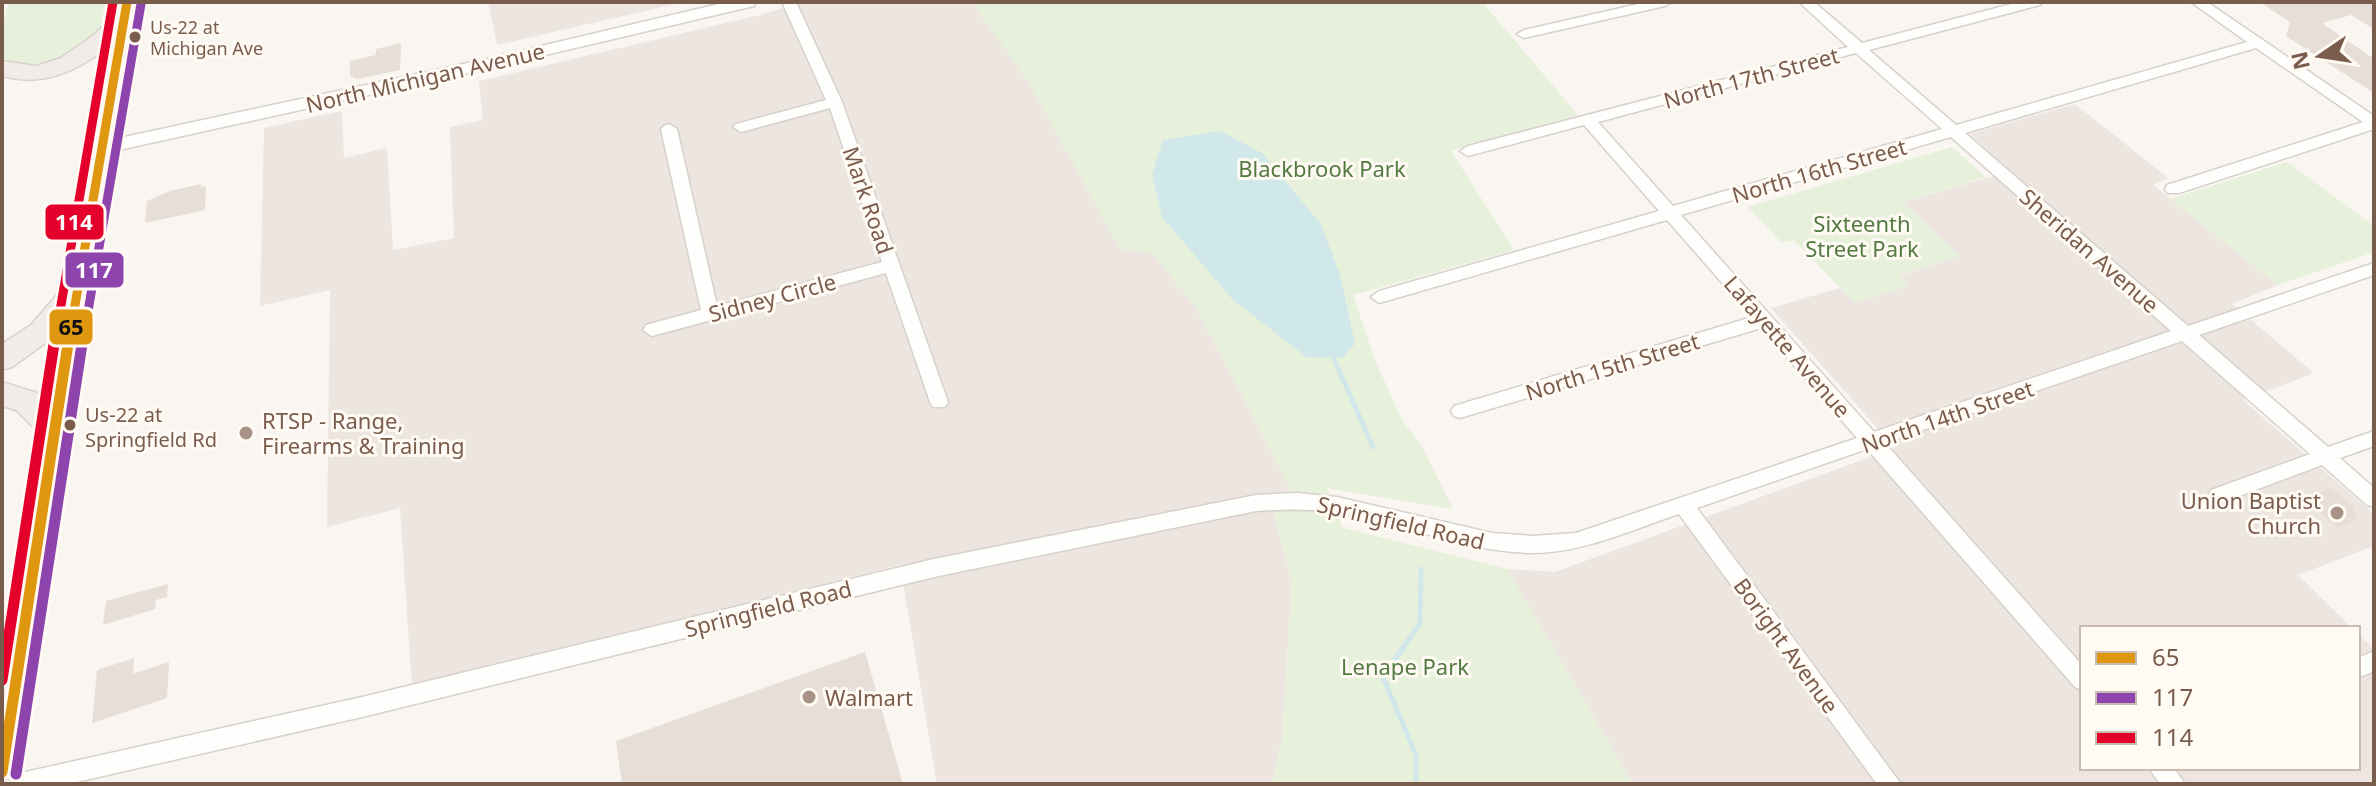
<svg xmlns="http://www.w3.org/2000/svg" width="2376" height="786" font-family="'Noto Sans',sans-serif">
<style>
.industrial{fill:#ede5e0}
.green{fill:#e7f0db}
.water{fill:#d0e8ea}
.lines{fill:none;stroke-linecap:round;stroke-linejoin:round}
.stream{stroke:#d0e8ea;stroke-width:5}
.building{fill:#e6ded7}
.minor-casing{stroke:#d7d1cb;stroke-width:3}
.tertiary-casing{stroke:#d7d1cb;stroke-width:3}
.trunk-casing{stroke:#dad1cc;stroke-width:3}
.minor{fill:#fefefd;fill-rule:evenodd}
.tertiary{fill:#fefefd;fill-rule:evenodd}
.trunk{fill:#f2ece8;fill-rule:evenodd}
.bus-1-far1-casing{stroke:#fffaf3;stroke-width:14}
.bus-1-casing{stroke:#fffaf3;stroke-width:17}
.bus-2-far1-casing{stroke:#fffaf3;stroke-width:14}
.bus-2-casing{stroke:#fffaf3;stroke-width:17}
.bus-3-far1-casing{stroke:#fffaf3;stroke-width:14}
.bus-3-casing{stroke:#fffaf3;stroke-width:17}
.bus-1-far1{stroke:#de970f;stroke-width:9}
.bus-1{stroke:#de970f;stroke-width:11}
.bus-2-far1{stroke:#8e44ad;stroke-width:9}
.bus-2{stroke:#8e44ad;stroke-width:11}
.bus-3-far1{stroke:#e4002b;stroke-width:9}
.bus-3{stroke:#e4002b;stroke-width:11}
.bus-dot{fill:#7a5c4d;stroke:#fffaf3;stroke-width:3}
.poi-dot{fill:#a69286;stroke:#fffaf3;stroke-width:3}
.labels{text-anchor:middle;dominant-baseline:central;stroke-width:6;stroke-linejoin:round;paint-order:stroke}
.far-bus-label{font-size:18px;fill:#7a5c4d;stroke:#fffaf3;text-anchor:start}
.bus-label{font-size:20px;fill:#7a5c4d;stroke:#fffaf3;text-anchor:start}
.street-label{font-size:22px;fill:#7a5c4d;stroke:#fffaf3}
.park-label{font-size:22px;fill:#537a41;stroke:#fffaf3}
.poi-label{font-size:22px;fill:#7a5c4d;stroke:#fffaf3;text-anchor:start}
.line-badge{stroke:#fffaf3;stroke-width:3}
.badge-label{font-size:22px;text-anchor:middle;font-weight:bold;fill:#fff}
.pale-badge-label{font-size:22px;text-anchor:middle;font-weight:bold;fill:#111}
</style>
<rect width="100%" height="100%" fill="#f9f5f0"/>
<!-- industrial -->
<path class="industrial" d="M 488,2 L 684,2 L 497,45 Z
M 802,2 L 972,2 L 1197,309 L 1290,488 L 1273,510 L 1292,582 L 1282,739 L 1272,784 L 937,784 L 900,565 L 412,688 L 400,508 L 327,527 L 330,290 L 260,306 L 264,128 L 342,111 L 344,158 L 387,148 L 393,250 L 454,238 L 450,127 L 483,120 L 479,81 L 764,14 Z
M 2075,104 L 2168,178 L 2153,185 L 2278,285 L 2232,304 L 2314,373 L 2243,400 L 2374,514 L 2374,546 L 2298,575 L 2352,628 L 2082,628 L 2082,768 L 2358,768 L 2358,634 L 2374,649 L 2374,784 L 1633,784 L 1507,569 L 1555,572 L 1895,448 L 1771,308 L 1840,288 L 1855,303 L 1908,286 L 1898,276 L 1959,256 L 1903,202 L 2011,171 L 1970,134 Z"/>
<!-- green -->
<path class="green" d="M 9,2 L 105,2 L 99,35 L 87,50 L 34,68 L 2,63 L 2,27 Z
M 972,2 L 1482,2 L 1578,115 L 1451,151 L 1514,250 L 1353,295 L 1375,360 L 1402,420 L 1423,448 L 1453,509 L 1327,488 L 1343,528 L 1507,569 L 1633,784 L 1272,784 L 1282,739 L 1292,582 L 1273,510 L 1290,488 L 1197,309 L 1152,253 L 1120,249 L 1030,85 Z
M 1952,147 L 1986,177 L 1903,202 L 1960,256 L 1899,275 L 1909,286 L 1855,303 L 1794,240 L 1782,243 L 1748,207 Z
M 2287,162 L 2374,226 L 2374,252 L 2278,285 L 2170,199 Z"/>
<!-- water -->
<path class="water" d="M 1220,131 L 1262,153 L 1321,224 L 1340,275 L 1355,344 L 1342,358 L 1306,357 L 1232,299 L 1162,217 L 1152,175 L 1163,140 Z"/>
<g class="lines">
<!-- stream -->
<path class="stream" d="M 1333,357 L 1373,447
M 1416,784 L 1416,755 L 1383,677 L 1420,623 L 1421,569"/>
</g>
<!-- building -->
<path class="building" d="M 2260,2 L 2374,2 L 2374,29 L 2351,15 L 2322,23 L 2374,59 L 2374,93 L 2286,36 L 2290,22 Z
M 401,43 L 400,70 L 357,79 L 350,76 L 350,61 L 376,55 L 376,49 Z
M 201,184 L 201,187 L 206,186 L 205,210 L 145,223 L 147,201 L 170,191 Z
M 2331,488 L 2352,506 L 2357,520 L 2337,528 L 2305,499 Z
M 168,584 L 167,597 L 156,600 L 155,609 L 103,625 L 106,601 Z
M 865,652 L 903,784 L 622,784 L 616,741 Z
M 134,658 L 133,674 L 169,662 L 167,698 L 92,723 L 97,670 Z"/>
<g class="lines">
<defs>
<path id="minor" d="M 782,2 L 796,2 L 842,102 L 948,402 L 945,407 L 933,407 L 930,402 L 886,273 L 652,336 L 643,330 L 646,325 L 701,310 L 661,129 L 664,126 L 669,124 L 677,129 L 717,306 L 882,262 L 830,108 L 741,132 L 733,127 L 736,124 L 826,100 Z
M 1647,2 L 1672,2 L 1665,6 L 1524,38 L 1517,34 L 1524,30 Z
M 1799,2 L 1814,2 L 1862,43 L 2019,2 L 2042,2 L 2040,5 L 1869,50 L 1956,125 L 2247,42 L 2191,2 L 2207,2 L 2374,116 L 2374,129 L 2179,193 L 2167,193 L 2165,189 L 2167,185 L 2363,122 L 2256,48 L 1965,133 L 2188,326 L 2374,263 L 2374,275 L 2199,335 L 2328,447 L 2374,431 L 2374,446 L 2340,458 L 2374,488 L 2374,507 L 2367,505 L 2322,465 L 2218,504 L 2211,502 L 2208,496 L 2211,490 L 2310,454 L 2182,341 L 1885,443 L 2082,665 L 2082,690 L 2075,687 L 1867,449 L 1697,508 L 1901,784 L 1877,784 L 1679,514 C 1631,530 1583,553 1532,553 C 1464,552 1402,522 1335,512 C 1308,509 1283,509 1256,511 L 934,577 L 362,717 L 68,784 L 10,784 L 13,776 L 21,773 L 362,697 L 934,559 L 1256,495 L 1297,493 L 1337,497 L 1492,533 L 1533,536 L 1576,533 L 1857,438 L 1761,328 L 1460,418 L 1454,416 L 1451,411 L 1454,406 L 1752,317 L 1667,220 L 1379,303 L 1371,297 L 1379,291 L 1659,211 L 1584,125 L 1468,156 L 1460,151 L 1468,146 L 1848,47 ZM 1856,53 L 1942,129 L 1673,206 L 1598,122 ZM 1951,137 L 2171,331 L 1874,432 L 1681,215 Z
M 2374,651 L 2374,671 L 2358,678 L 2358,658 Z
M 2149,768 L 2174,768 L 2185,784 L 2160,784 Z"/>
<path id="tertiary" d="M 727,2 L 756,2 L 754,6 L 486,69 L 101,154 L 92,148 L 101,142 L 486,59 Z"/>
<path id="trunk" d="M 116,2 L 138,2 L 90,293 L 21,772 L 15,784 L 2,784 L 2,659 L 39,433 L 16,410 L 2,406 L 2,382 L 37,393 L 44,400 L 55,336 L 12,367 L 2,370 L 2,344 L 31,325 L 63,288 L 107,48 C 75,72 42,87 2,76 L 2,61 L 36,66 L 61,58 L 90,38 L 113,18 Z"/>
</defs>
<!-- minor casing -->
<use href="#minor" class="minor-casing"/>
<!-- tertiary casing -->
<use href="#tertiary" class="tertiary-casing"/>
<!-- trunk casing -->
<use href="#trunk" class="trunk-casing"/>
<!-- minor -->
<use href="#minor" class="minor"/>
<!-- tertiary -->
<use href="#tertiary" class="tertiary"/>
<!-- trunk -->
<use href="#trunk" class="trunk"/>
<defs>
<path id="bus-1-far1" d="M 68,346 L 127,2"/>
<path id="bus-1" d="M 2,772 L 68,344"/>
<path id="bus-2-far1" d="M 82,346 L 141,4"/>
<path id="bus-2" d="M 16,774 L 82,344"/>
<path id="bus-3-far1" d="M 54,346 L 113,2"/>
<path id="bus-3" d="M 2,680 L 54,344"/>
</defs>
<!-- bus-1-far1 casing -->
<use href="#bus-1-far1" class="bus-1-far1-casing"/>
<!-- bus-1 casing -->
<use href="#bus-1" class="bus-1-casing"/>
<!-- bus-2-far1 casing -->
<use href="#bus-2-far1" class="bus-2-far1-casing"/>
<!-- bus-2 casing -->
<use href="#bus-2" class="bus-2-casing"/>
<!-- bus-3-far1 casing -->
<use href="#bus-3-far1" class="bus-3-far1-casing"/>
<!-- bus-3 casing -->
<use href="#bus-3" class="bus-3-casing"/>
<!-- bus-1-far1 -->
<use href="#bus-1-far1" class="bus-1-far1"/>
<!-- bus-1 -->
<use href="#bus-1" class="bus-1"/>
<!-- bus-2-far1 -->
<use href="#bus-2-far1" class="bus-2-far1"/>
<!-- bus-2 -->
<use href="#bus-2" class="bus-2"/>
<!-- bus-3-far1 -->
<use href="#bus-3-far1" class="bus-3-far1"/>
<!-- bus-3 -->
<use href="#bus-3" class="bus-3"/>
</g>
<!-- markers -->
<g class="bus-dot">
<circle cx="135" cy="37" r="7"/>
<circle cx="70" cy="425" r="7"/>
</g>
<g class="poi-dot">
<circle cx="246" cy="433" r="8"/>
<circle cx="2337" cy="513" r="8"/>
<circle cx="809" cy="697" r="8"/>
</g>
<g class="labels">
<!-- far-bus labels -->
<g class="far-bus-label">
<text x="150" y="27">Us-22 at<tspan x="150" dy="21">Michigan Ave</tspan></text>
</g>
<!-- bus labels -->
<g class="bus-label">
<text x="85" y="414">Us-22 at<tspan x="85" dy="25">Springfield Rd</tspan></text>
</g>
<!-- street labels -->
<g class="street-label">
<text transform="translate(425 77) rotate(-13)">North Michigan Avenue</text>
<text transform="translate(1751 77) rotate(-15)">North 17th Street</text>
<text transform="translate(1819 170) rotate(-16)">North 16th Street</text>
<text transform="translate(869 200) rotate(71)">Mark Road</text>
<text transform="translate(2090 250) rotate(41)">Sheridan Avenue</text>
<text transform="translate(772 297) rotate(-15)">Sidney Circle</text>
<text transform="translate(1788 346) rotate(49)">Lafayette Avenue</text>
<text transform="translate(1612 366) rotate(-17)">North 15th Street</text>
<text transform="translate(1947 416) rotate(-19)">North 14th Street</text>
<text transform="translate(1401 522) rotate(13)">Springfield Road</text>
<text transform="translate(768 608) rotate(-14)">Springfield Road</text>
<text transform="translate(1787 645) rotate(54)">Boright Avenue</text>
</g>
<!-- park labels -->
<g class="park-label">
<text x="1322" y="168">Blackbrook Park</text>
<text x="1862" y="223">Sixteenth<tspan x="1862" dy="25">Street Park</tspan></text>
<text x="1405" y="666">Lenape Park</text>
</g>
<!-- poi labels -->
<g class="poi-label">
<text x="262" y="420">RTSP - Range,<tspan x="262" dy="25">Firearms &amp; Training</tspan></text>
<text x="2321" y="500" text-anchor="end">Union Baptist<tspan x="2321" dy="25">Church</tspan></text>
<text x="825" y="697">Walmart</text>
</g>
</g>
<g class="line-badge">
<rect x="44" y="203" width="61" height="38" rx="8" fill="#e4002b"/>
<rect x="64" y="251" width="61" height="38" rx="8" fill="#8e44ad"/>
<rect x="48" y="308" width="46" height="38" rx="8" fill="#de970f"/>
</g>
<g class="badge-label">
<text x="74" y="230">114</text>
<text x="94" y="278">117</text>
</g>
<g class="pale-badge-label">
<text x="71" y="335">65</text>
</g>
<!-- border -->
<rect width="2376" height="786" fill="none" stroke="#7a5c4d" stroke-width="8"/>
<!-- legend -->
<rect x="2080" y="626" width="280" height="144" fill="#fffaf3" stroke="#cabbb1" stroke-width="2"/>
<rect x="2096" y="652" width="40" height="12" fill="#de970f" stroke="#cabbb1" stroke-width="2"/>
<text x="2152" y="666" font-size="24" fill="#7a5c4d">65</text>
<rect x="2096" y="692" width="40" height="12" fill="#8e44ad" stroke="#cabbb1" stroke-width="2"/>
<text x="2152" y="706" font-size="24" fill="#7a5c4d">117</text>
<rect x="2096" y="732" width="40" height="12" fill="#e4002b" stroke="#cabbb1" stroke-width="2"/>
<text x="2152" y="746" font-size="24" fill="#7a5c4d">114</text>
<!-- north arrow -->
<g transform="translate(2320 56) rotate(257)" stroke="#fffaf3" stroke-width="6" paint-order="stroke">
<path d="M0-6L14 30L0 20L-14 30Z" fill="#7a5c4d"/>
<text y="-12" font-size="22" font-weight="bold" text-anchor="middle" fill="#7a5c4d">N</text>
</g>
</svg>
